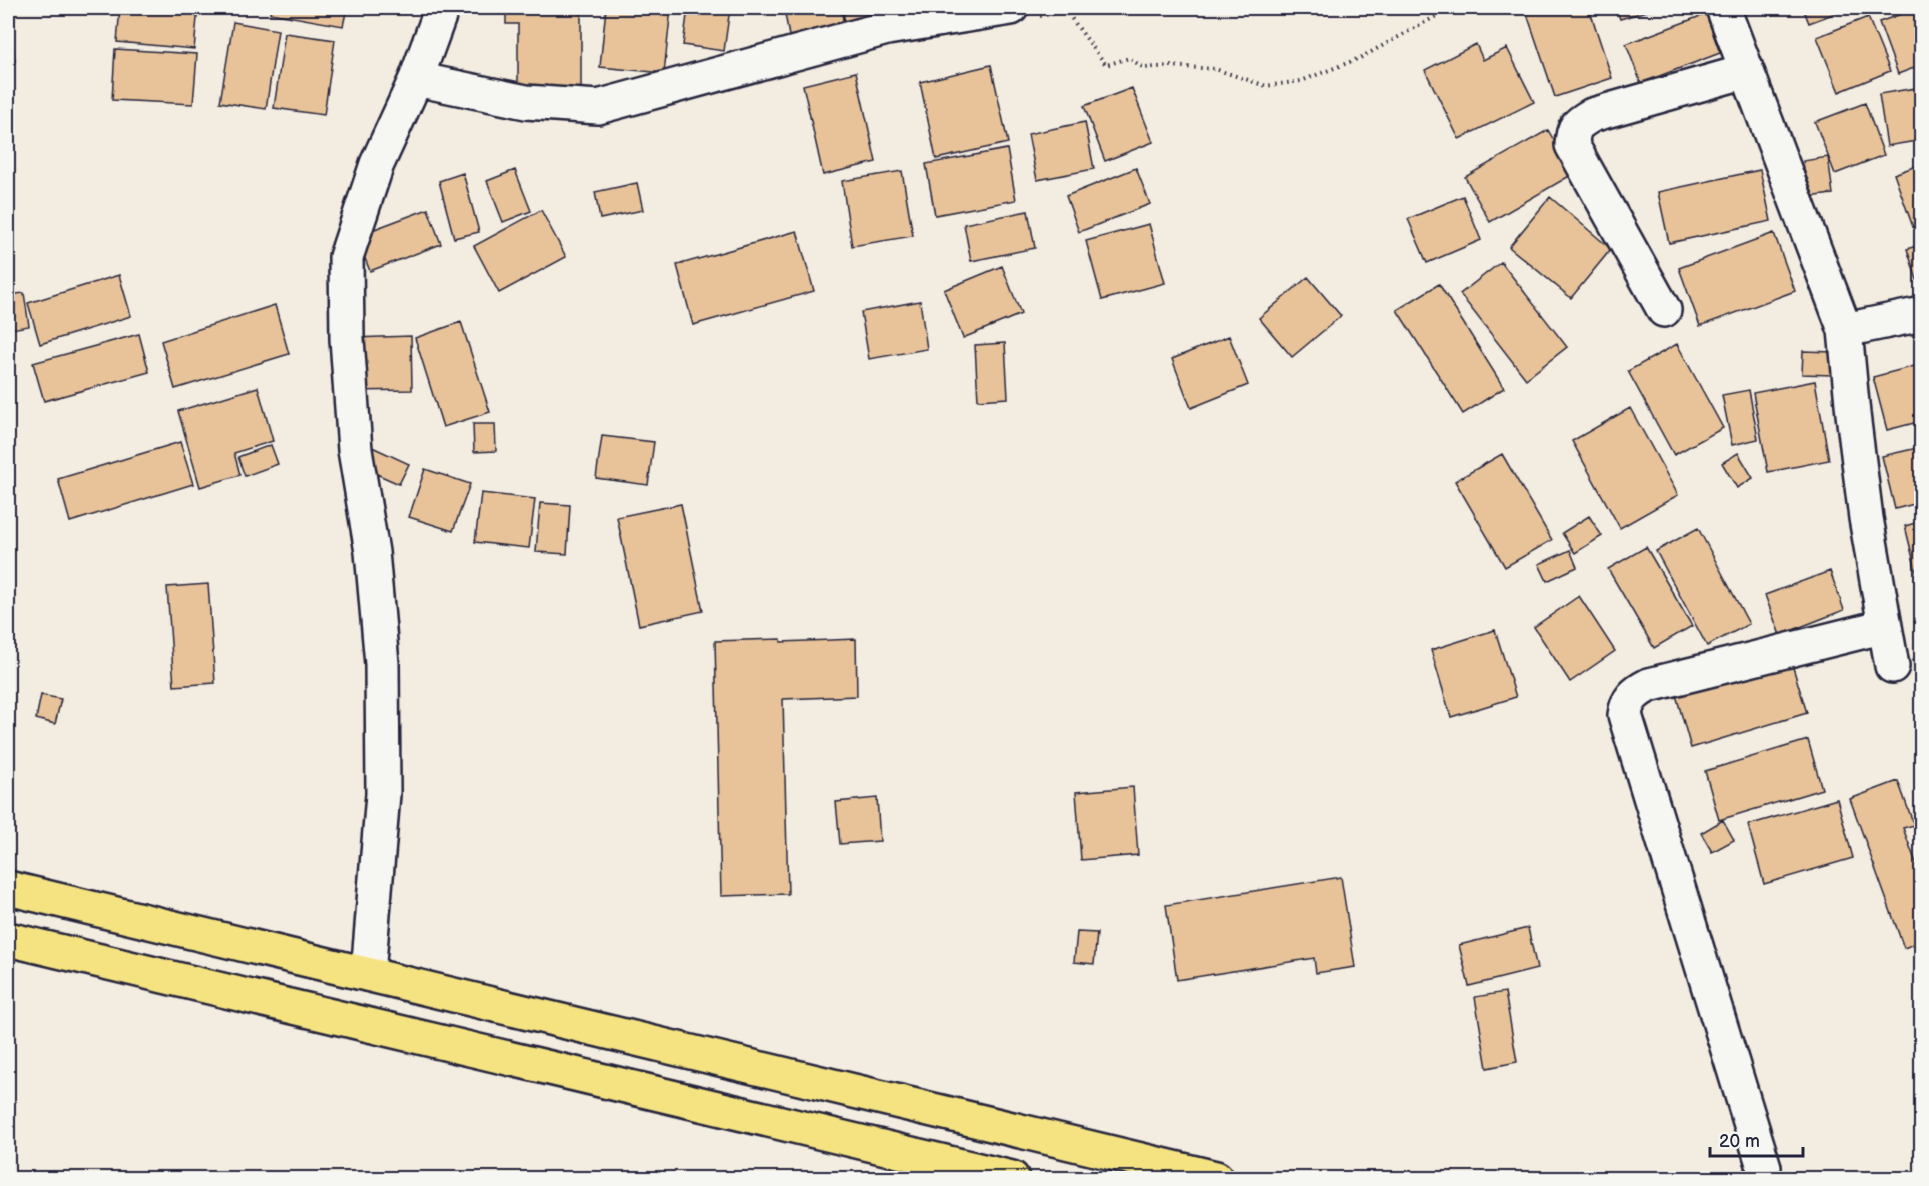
<svg xmlns="http://www.w3.org/2000/svg" width="1929" height="1186" font-family="'Balsamiq Sans',sans-serif">
<style>
.building{fill:#e8c399;stroke:#22223b;stroke-width:1.5}
.lines{fill:none;stroke-linecap:round;stroke-linejoin:round}
.minor-casing{stroke:#22223b;stroke-width:38}
.highway-casing{stroke:#22223b;stroke-width:38}
.path{stroke:#22223b;stroke-width:4;stroke-dasharray:1.5 4.5;stroke-linecap:butt}
.minor{stroke:#f6f6f2;stroke-width:33}
.highway{stroke:#f5e381;stroke-width:33}
</style>
<rect width="100%" height="100%" fill="#f3ece0"/>
<filter id="ink" filterUnits="userSpaceOnUse"><feTurbulence type="fractalNoise" baseFrequency=".0167" numOctaves="2"/><feDisplacementMap in="SourceGraphic" scale="12" xChannelSelector="R" yChannelSelector="G"/><feConvolveMatrix kernelMatrix="1 2 1 2 8 2 1 2 1" color-interpolation-filters="sRGB"/></filter>
<g filter="url(#ink)">
<!-- building -->
<path class="building" d="M 8,8 L 15,61 L 8,62 Z
M 120,8 L 198,8 L 194,49 L 117,42 Z
M 271,8 L 347,8 L 343,26 L 270,13 Z
M 506,8 L 581,8 L 581,90 L 518,90 L 518,24 L 506,24 Z
M 606,8 L 671,8 L 664,73 L 600,67 Z
M 688,8 L 730,8 L 724,51 L 683,45 Z
M 784,8 L 841,8 L 844,25 L 789,36 Z
M 843,8 L 900,8 L 901,20 L 845,25 Z
M 1525,8 L 1589,8 L 1612,78 L 1555,97 Z
M 1616,8 L 1657,8 L 1620,19 Z
M 1803,8 L 1849,8 L 1809,23 Z
M 1918,8 L 1922,8 L 1922,65 L 1898,74 L 1879,22 Z
M 1706,14 L 1720,53 L 1641,83 L 1626,44 Z
M 1868,17 L 1890,71 L 1839,92 L 1817,37 Z
M 233,22 L 278,30 L 266,109 L 220,102 Z
M 285,33 L 335,40 L 324,115 L 274,108 Z
M 1476,44 L 1483,60 L 1507,48 L 1534,102 L 1459,139 L 1425,70 Z
M 115,49 L 197,54 L 193,104 L 112,100 Z
M 991,65 L 1008,143 L 936,159 L 920,82 Z
M 856,72 L 876,162 L 823,175 L 803,85 Z
M 1922,87 L 1922,140 L 1887,146 L 1879,94 Z
M 1132,88 L 1153,142 L 1105,161 L 1084,106 Z
M 1865,103 L 1884,155 L 1835,174 L 1815,122 Z
M 1085,122 L 1094,169 L 1037,180 L 1028,134 Z
M 1548,130 L 1573,174 L 1490,222 L 1465,177 Z
M 1007,149 L 1016,200 L 935,215 L 926,164 Z
M 1828,157 L 1833,194 L 1808,197 L 1803,161 Z
M 1922,164 L 1922,224 L 1913,227 L 1894,174 Z
M 1136,168 L 1150,204 L 1079,232 L 1066,196 Z
M 515,170 L 531,211 L 503,222 L 487,181 Z
M 1760,170 L 1771,221 L 1669,243 L 1658,192 Z
M 902,171 L 913,236 L 852,246 L 842,181 Z
M 463,173 L 479,232 L 454,238 L 439,181 Z
M 637,183 L 643,210 L 600,219 L 595,192 Z
M 1463,196 L 1481,240 L 1427,263 L 1408,219 Z
M 1550,197 L 1611,249 L 1571,298 L 1509,247 Z
M 428,209 L 441,244 L 370,271 L 356,236 Z
M 541,210 L 566,257 L 499,293 L 474,246 Z
M 1028,211 L 1035,248 L 971,261 L 964,224 Z
M 1149,224 L 1165,283 L 1102,300 L 1086,241 Z
M 797,231 L 814,291 L 693,325 L 677,265 Z
M 1774,233 L 1795,291 L 1700,326 L 1679,268 Z
M 1922,244 L 1922,279 L 1917,280 L 1907,249 Z
M 1501,262 L 1567,347 L 1526,379 L 1460,294 Z
M 1002,266 L 1021,314 L 963,338 L 944,290 Z
M 119,275 L 131,316 L 40,344 L 28,303 Z
M 1308,277 L 1341,316 L 1292,357 L 1259,318 Z
M 1439,284 L 1504,388 L 1463,414 L 1397,310 Z
M 24,293 L 29,326 L 11,329 L 8,295 Z
M 920,301 L 927,349 L 869,359 L 861,312 Z
M 275,305 L 289,354 L 175,389 L 161,341 Z
M 461,322 L 490,412 L 443,427 L 415,338 Z
M 139,334 L 149,372 L 44,401 L 33,363 Z
M 411,336 L 412,390 L 353,391 L 352,338 Z
M 1229,336 L 1248,385 L 1191,408 L 1172,359 Z
M 1005,343 L 1008,398 L 978,400 L 975,345 Z
M 1677,344 L 1723,428 L 1674,455 L 1628,371 Z
M 1803,351 L 1833,352 L 1832,375 L 1802,374 Z
M 1922,364 L 1922,421 L 1887,430 L 1873,377 Z
M 1815,381 L 1829,460 L 1768,472 L 1753,393 Z
M 258,387 L 273,441 L 234,453 L 240,475 L 200,487 L 178,411 Z
M 1749,390 L 1758,439 L 1732,445 L 1722,395 Z
M 1630,408 L 1678,495 L 1620,528 L 1572,441 Z
M 473,424 L 495,424 L 496,451 L 474,452 Z
M 602,436 L 654,442 L 648,485 L 596,478 Z
M 180,442 L 193,484 L 70,522 L 58,479 Z
M 271,445 L 278,464 L 245,476 L 238,457 Z
M 370,446 L 409,464 L 399,484 L 361,467 Z
M 1922,447 L 1922,502 L 1895,509 L 1882,456 Z
M 1738,453 L 1753,478 L 1737,488 L 1722,463 Z
M 1502,454 L 1552,540 L 1505,567 L 1455,481 Z
M 425,469 L 470,484 L 453,531 L 409,517 Z
M 481,493 L 535,499 L 529,548 L 475,542 Z
M 540,503 L 570,505 L 567,554 L 536,552 Z
M 681,504 L 703,611 L 639,625 L 617,517 Z
M 1589,516 L 1602,536 L 1575,553 L 1562,533 Z
M 1922,521 L 1922,578 L 1918,579 L 1905,526 Z
M 1698,528 L 1749,624 L 1707,646 L 1656,551 Z
M 1646,547 L 1692,626 L 1654,648 L 1608,569 Z
M 1570,550 L 1577,567 L 1547,581 L 1539,564 Z
M 1830,571 L 1844,610 L 1780,635 L 1765,595 Z
M 208,584 L 215,683 L 174,686 L 167,587 Z
M 1579,596 L 1615,651 L 1570,682 L 1534,627 Z
M 1495,630 L 1516,697 L 1451,717 L 1431,650 Z
M 781,639 L 781,642 L 856,639 L 857,696 L 783,699 L 788,894 L 721,896 L 715,641 Z
M 1922,658 L 1922,689 L 1913,660 Z
M 1791,661 L 1807,713 L 1691,748 L 1676,695 Z
M 41,695 L 61,699 L 55,724 L 36,719 Z
M 1808,740 L 1822,789 L 1719,820 L 1705,771 Z
M 1898,781 L 1914,825 L 1903,828 L 1922,879 L 1922,941 L 1904,948 L 1850,799 Z
M 1133,787 L 1138,855 L 1081,860 L 1076,792 Z
M 877,798 L 880,841 L 840,844 L 836,802 Z
M 1837,799 L 1853,858 L 1764,884 L 1748,825 Z
M 1723,820 L 1734,840 L 1712,852 L 1701,833 Z
M 1341,877 L 1355,967 L 1316,973 L 1314,958 L 1177,980 L 1166,905 Z
M 1528,928 L 1537,969 L 1469,986 L 1459,945 Z
M 1077,932 L 1097,933 L 1094,964 L 1074,962 Z
M 1505,992 L 1517,1062 L 1487,1068 L 1475,997 Z
M 412,1174 L 445,1178 L 411,1178 Z"/>
<g class="lines">
<defs>
<path id="minor" d="M 1723,8 L 1845,330 L 1853,414 L 1866,518 L 1892,666
M 416,79 L 526,102 L 598,107 L 887,28 L 1011,8
M 1664,310 L 1572,145 C 1573,127 1576,124 1592,115 L 1747,71
M 1845,330 L 1922,314
M 368,974 L 383,794 L 382,664 L 372,552 L 355,450 L 347,339 L 346,257 L 377,164 L 416,79 L 442,8
M 1762,1178 L 1764,1167 L 1625,715 C 1627,699 1635,692 1649,685 L 1885,626"/>
<path id="highway" d="M 8,888 L 1216,1178
M 8,939 L 1012,1178"/>
</defs>
<!-- minor casing -->
<use href="#minor" class="minor-casing"/>
<!-- highway casing -->
<use href="#highway" class="highway-casing"/>
<!-- path -->
<path class="path" d="M 1040,16 L 1066,11 L 1106,65 L 1129,58 L 1144,68 L 1170,66 L 1215,69 L 1266,86 L 1301,81 L 1360,58 L 1451,8"/>
<!-- minor -->
<use href="#minor" class="minor"/>
<!-- highway -->
<use href="#highway" class="highway"/>
</g>
</g>
<!-- margin -->
<rect width="1929" height="1186" fill="none" stroke="#f6f6f2" stroke-width="30"/>
<rect x="15" y="15" width="1899" height="1156" fill="none" stroke="#22223b" stroke-width="2" filter="url(#ink)"/>
<!-- scale -->
<path d="M1710 1147v9h93v-9" fill="none" stroke="#22223b" stroke-width="3"/>
<text x="1719" y="1147" font-size="18" fill="#22223b" stroke="#f6f6f2" stroke-width="4.5" paint-order="stroke">20 m</text>
</svg>
